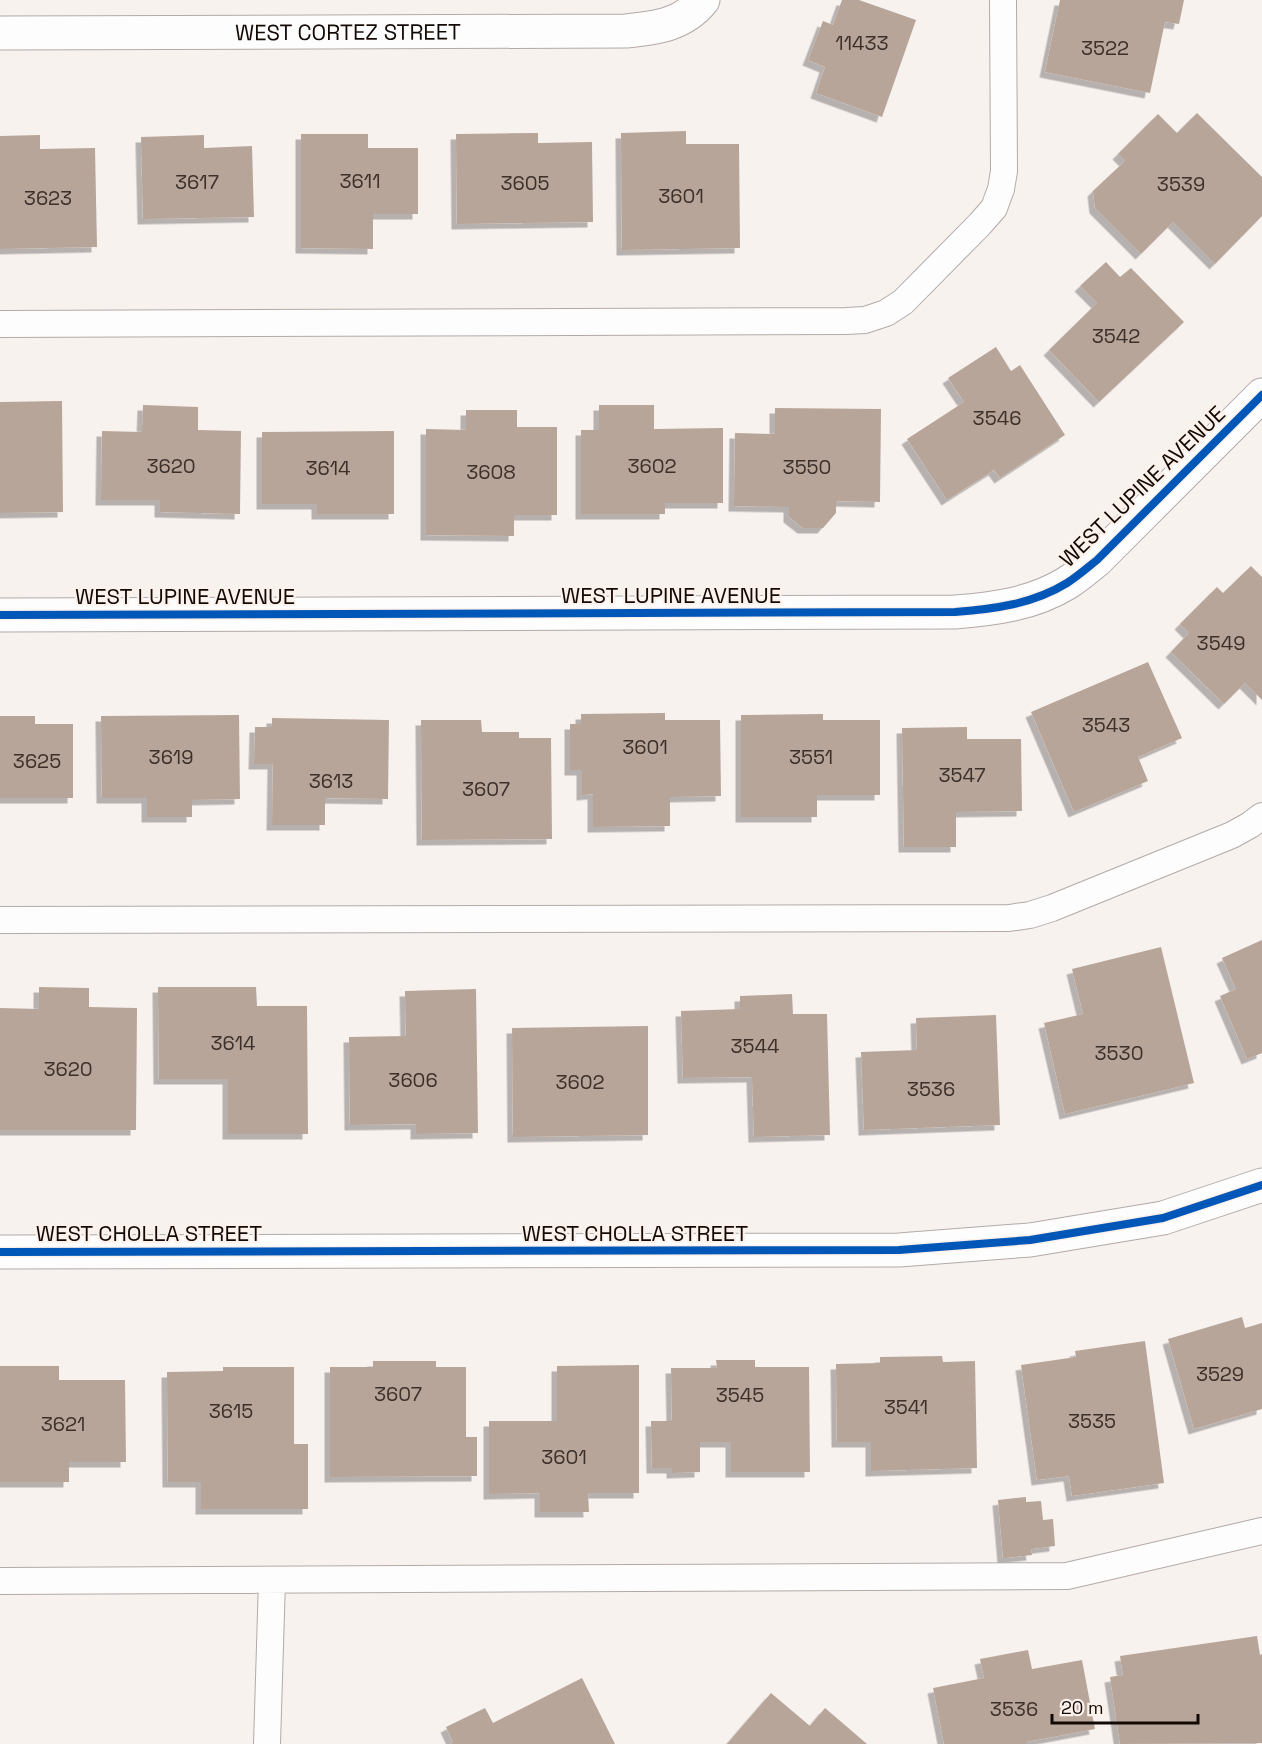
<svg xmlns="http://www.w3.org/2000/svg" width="1262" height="1744" font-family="'Space Grotesk',sans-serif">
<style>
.building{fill:#b8a599;filter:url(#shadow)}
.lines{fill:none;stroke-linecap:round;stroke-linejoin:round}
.service-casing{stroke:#b2aaa6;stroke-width:28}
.minor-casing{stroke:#b2aaa6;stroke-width:35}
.tertiary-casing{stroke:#b2aaa6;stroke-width:35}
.service{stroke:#fefdfd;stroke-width:26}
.minor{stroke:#fefdfd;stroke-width:33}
.tertiary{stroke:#fefdfd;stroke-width:33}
.cycleway-casing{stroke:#fcf1eb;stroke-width:11}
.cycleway{stroke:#0057b8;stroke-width:8}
.labels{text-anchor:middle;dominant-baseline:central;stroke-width:4.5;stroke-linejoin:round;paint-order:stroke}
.number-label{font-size:20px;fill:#3c302a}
.street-label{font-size:22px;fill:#120905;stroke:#fcf1eb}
</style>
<defs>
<filter id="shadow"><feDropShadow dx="-5.5" dy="5.5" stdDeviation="0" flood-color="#0004"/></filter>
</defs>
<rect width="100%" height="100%" fill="#f8f2ef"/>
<!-- building -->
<path class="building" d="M 842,0 L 859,0 L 916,20 L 882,117 L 816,93 L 825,67 L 808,60 L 823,21 L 833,25 Z
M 1060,0 L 1184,0 L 1179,24 L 1165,22 L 1150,93 L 1045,72 Z
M 1197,113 L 1262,177 L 1262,216 L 1215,264 L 1173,222 L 1141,254 L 1095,208 L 1093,191 L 1125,161 L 1118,154 L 1158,114 L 1177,133 Z
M 686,131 L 686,144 L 739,144 L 740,248 L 622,250 L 621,133 Z
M 538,133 L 538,143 L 592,142 L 593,222 L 457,224 L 456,134 Z
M 301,134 L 368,134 L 368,148 L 418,148 L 418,214 L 373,214 L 373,249 L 301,248 Z
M 40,135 L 40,149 L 95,148 L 97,247 L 0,249 L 0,136 Z
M 204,135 L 204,148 L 252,146 L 254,217 L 143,219 L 141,137 Z
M 1106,262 L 1120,277 L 1131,268 L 1184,322 L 1099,402 L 1049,350 L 1097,303 L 1080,286 Z
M 996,347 L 1011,371 L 1020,365 L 1065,435 L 1000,478 L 994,470 L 947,500 L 907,439 L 964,402 L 948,378 Z
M 62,401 L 63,512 L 0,513 L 0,402 Z
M 143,405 L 198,407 L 198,430 L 241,431 L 240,514 L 160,512 L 160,500 L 101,500 L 102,431 L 142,432 Z
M 599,405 L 654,405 L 654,429 L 723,428 L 723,503 L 665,503 L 665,514 L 581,514 L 581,430 L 599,430 Z
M 775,408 L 881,409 L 880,502 L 836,501 L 836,513 L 823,528 L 803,528 L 789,517 L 789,507 L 734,506 L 735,433 L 775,434 Z
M 466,410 L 517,410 L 517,427 L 557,427 L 557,515 L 514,515 L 514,536 L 426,535 L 426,429 L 466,430 Z
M 394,431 L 394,514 L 317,514 L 317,504 L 262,504 L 262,432 Z
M 1251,566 L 1262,577 L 1262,700 L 1245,683 L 1224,704 L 1171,652 L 1189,633 L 1180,624 L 1217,587 L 1223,593 Z
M 1148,662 L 1182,738 L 1138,757 L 1148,781 L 1074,812 L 1031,712 Z
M 665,713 L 665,720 L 720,720 L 721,796 L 670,797 L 670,826 L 593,827 L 593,794 L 582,795 L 582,770 L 570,770 L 570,724 L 581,724 L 581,714 Z
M 823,714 L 823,720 L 880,720 L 880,795 L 817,795 L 817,817 L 741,817 L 741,715 Z
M 239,715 L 240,799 L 192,800 L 192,817 L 147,817 L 147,798 L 102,798 L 101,716 Z
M 0,716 L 35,716 L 35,724 L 73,724 L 73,798 L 0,798 Z
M 272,718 L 389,720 L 388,799 L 325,798 L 325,825 L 272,825 L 273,764 L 254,764 L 255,727 L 272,727 Z
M 421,720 L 481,720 L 482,732 L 519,732 L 519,738 L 551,738 L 552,839 L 422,840 Z
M 967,727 L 967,739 L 1021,739 L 1022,811 L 956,812 L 956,847 L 904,847 L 902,728 Z
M 1262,940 L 1262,1053 L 1247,1059 L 1220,996 L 1236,989 L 1222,958 Z
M 1161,947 L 1194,1083 L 1065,1114 L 1044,1023 L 1083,1014 L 1072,969 Z
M 39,987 L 89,988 L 89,1007 L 137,1008 L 136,1130 L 0,1130 L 0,1008 L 39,1009 Z
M 158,987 L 256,987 L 257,1006 L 307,1006 L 308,1134 L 228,1134 L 228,1079 L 159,1079 Z
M 476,989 L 478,1133 L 416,1134 L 416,1124 L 350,1125 L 349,1037 L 406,1036 L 405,991 Z
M 792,994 L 793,1014 L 827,1014 L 830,1135 L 754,1137 L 752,1077 L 683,1078 L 681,1011 L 740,1009 L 740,996 Z
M 996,1015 L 1000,1125 L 864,1130 L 861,1052 L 917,1050 L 916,1018 Z
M 648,1026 L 648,1135 L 513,1137 L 512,1028 Z
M 1242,1317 L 1245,1328 L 1262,1323 L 1262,1409 L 1194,1429 L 1168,1339 Z
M 1145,1341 L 1164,1483 L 1072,1496 L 1069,1476 L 1037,1480 L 1021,1365 L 1076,1357 L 1075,1351 Z
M 942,1356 L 943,1362 L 975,1361 L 977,1468 L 871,1471 L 871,1442 L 837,1442 L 836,1364 L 880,1363 L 880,1357 Z
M 716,1360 L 755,1360 L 755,1367 L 809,1367 L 810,1472 L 731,1472 L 731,1442 L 700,1442 L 700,1472 L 672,1473 L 672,1468 L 652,1468 L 651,1421 L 672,1421 L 671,1368 L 717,1368 Z
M 373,1361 L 436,1361 L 436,1367 L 466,1367 L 466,1437 L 477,1437 L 477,1476 L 330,1477 L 330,1367 L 373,1367 Z
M 639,1365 L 639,1493 L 588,1493 L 589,1512 L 540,1512 L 540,1493 L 489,1494 L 489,1421 L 557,1421 L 557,1366 Z
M 0,1366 L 59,1366 L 59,1380 L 125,1380 L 126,1462 L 69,1462 L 69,1482 L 0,1482 Z
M 223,1367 L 294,1367 L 294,1444 L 308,1444 L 308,1509 L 201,1509 L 201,1482 L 168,1482 L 167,1372 L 223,1371 Z
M 1026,1497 L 1026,1502 L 1041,1501 L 1043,1520 L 1053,1519 L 1055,1546 L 1031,1549 L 1032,1555 L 1005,1558 L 1003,1558 L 998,1500 Z
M 1257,1636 L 1260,1655 L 1262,1654 L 1262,1743 L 1120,1744 L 1110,1677 L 1123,1675 L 1120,1656 Z
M 1028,1650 L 1032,1669 L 1082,1660 L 1095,1729 L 1026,1742 L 1026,1744 L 944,1744 L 933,1688 L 984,1678 L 980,1659 Z
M 582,1678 L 615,1744 L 450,1744 L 453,1742 L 446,1727 L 485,1708 L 493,1723 Z
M 771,1693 L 810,1726 L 825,1708 L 867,1744 L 727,1744 Z"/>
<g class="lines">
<defs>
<path id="service" d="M 0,324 L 846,321 L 865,320 L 886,313 L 903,302 L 980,224 L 994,208 L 1001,189 L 1004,171 L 1003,0
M 0,920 L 1009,918 L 1030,915 L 1052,908 L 1232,835 L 1250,825 L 1262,816
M 0,1581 L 1067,1576 L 1262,1531
M 267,1744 L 272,1580"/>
<g id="minor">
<path id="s1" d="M 0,33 L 626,31 C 656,28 683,25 703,0"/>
<path d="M 0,615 L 955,612 C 994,609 1033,604 1067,583 C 1078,576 1087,568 1097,560 L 1262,395"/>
</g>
<path id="tertiary" d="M 0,1252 L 899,1250 L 1030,1240 L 1163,1218 L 1262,1185"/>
</defs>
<!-- service casing -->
<use href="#service" class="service-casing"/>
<!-- minor casing -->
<use href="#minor" class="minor-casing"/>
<!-- tertiary casing -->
<use href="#tertiary" class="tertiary-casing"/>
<!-- service -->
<use href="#service" class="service"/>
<!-- minor -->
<use href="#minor" class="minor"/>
<!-- tertiary -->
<use href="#tertiary" class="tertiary"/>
<defs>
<path id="cycleway" d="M 0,615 L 955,612 C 994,609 1033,604 1067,583 C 1078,576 1087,568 1097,560 L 1262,395
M 0,1252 L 899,1250 L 1030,1240 L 1163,1218 L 1262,1185"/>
</defs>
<!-- cycleway casing -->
<use href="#cycleway" class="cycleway-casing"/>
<!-- cycleway -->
<use href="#cycleway" class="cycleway"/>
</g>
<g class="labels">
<!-- number labels -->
<g class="number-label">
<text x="862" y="43">11433</text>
<text x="1105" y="48">3522</text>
<text x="360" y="181">3611</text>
<text x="197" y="182">3617</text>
<text x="525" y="183">3605</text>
<text x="1181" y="184">3539</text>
<text x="681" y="196">3601</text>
<text x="48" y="198">3623</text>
<text x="1116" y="336">3542</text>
<text x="997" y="418">3546</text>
<text x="171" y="466">3620</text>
<text x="652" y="466">3602</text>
<text x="807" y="467">3550</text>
<text x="328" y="468">3614</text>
<text x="491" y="472">3608</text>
<text x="1221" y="643">3549</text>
<text x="1106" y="725">3543</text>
<text x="645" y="747">3601</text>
<text x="171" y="757">3619</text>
<text x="811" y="757">3551</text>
<text x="37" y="761">3625</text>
<text x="962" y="775">3547</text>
<text x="331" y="781">3613</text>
<text x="486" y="789">3607</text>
<text x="233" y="1043">3614</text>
<text x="755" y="1046">3544</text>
<text x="1119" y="1053">3530</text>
<text x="68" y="1069">3620</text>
<text x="413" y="1080">3606</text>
<text x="580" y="1082">3602</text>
<text x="931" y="1089">3536</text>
<text x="1220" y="1374">3529</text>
<text x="398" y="1394">3607</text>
<text x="740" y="1395">3545</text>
<text x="906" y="1407">3541</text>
<text x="231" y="1411">3615</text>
<text x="1092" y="1421">3535</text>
<text x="63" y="1424">3621</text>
<text x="564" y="1457">3601</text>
<text x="1014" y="1709">3536</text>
</g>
<!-- street labels -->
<g class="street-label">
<text stroke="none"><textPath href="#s1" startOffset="348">WEST CORTEZ STREET</textPath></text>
<text transform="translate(1142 486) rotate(-44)">WEST LUPINE AVENUE</text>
<text x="671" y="595">WEST LUPINE AVENUE</text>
<text x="185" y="596">WEST LUPINE AVENUE</text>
<text x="149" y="1233">WEST CHOLLA STREET</text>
<text x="635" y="1233">WEST CHOLLA STREET</text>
</g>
</g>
<!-- scale -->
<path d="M1052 1714v9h146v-9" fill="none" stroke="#120905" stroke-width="3"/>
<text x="1061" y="1714" font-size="18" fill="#120905" stroke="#fcf1eb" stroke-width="4.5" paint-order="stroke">20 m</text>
</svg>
